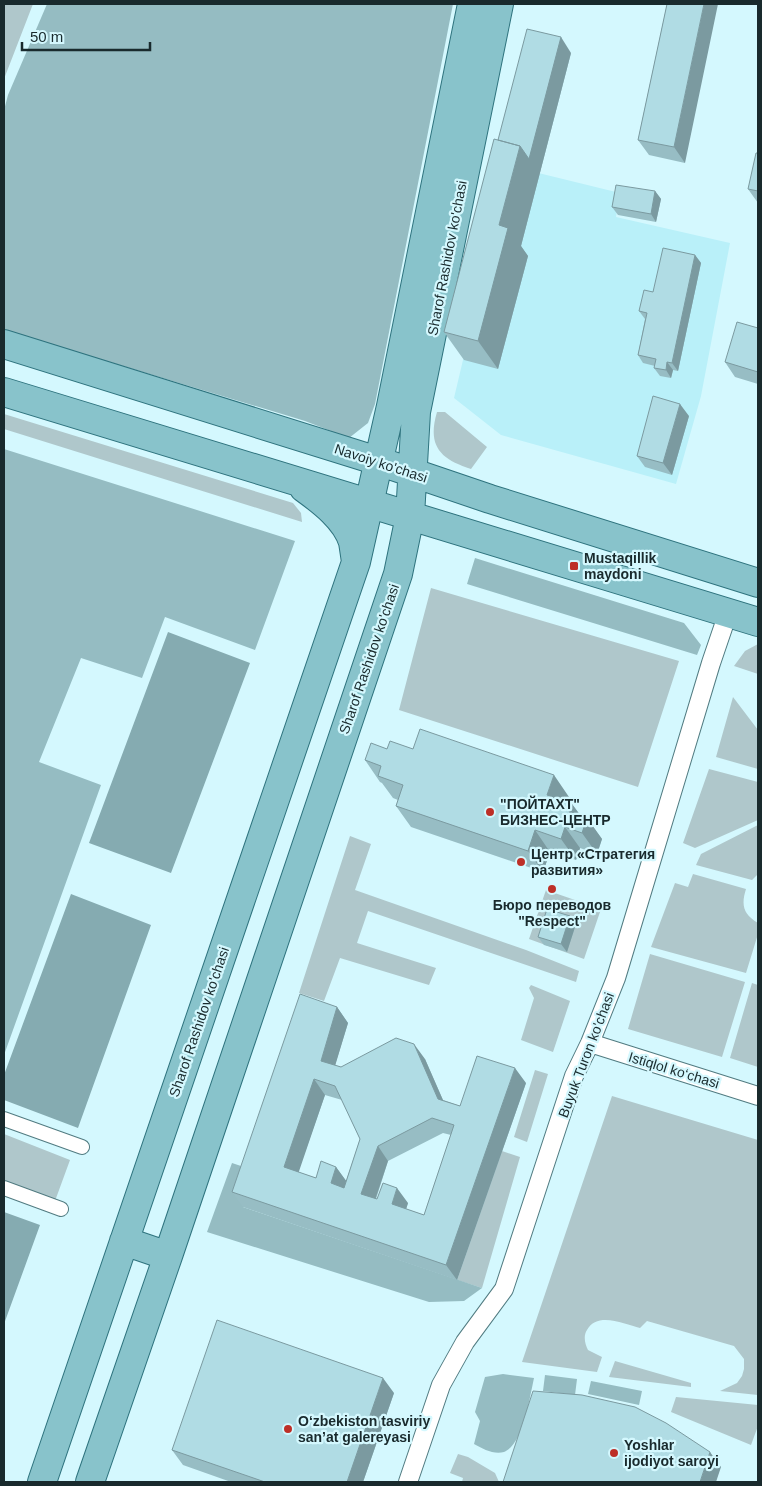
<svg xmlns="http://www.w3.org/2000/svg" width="762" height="1486" font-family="Arial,sans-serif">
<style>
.built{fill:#b9f0f9}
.green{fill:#afc7cb}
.forest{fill:#95bcc2}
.water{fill:#85abb1}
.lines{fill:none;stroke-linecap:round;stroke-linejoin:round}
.pedestrian-casing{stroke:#517b81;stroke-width:16}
.minor-casing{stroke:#517b81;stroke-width:20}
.primary-casing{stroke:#2e737e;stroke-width:30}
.pedestrian{stroke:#fff;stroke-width:14}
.minor{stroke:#fff;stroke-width:18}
.primary{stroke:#88c3cb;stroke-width:28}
.wall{fill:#97bdc4;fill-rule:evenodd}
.shaded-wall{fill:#7b9aa0}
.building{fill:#b0dce4;stroke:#7b9aa0;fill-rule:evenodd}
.poi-dot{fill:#bd2f27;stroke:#d4f8fe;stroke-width:2}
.labels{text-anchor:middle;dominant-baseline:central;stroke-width:4.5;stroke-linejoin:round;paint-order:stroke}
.street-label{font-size:14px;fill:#192a2d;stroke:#d4f8fe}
.poi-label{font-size:14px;font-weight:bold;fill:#192a2d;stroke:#d4f8fe;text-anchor:start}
</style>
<rect width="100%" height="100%" fill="#d4f8fe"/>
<!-- built -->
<path class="built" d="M 514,167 L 620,193 L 616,217 L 730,243 L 701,396 L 676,484 L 501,435 L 454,398 L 463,360 Z"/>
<!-- green -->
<path class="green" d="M 4,4 L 33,4 L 4,79 Z
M 437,412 L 445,412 L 487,447 L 471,469 C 440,459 427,446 437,412 Z
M 4,414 L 293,503 L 301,513 L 302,522 L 4,429 Z
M 431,588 L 679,661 L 638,787 L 399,710 Z
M 758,644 L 758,674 L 734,666 L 745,651 Z
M 733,697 L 758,730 L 758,769 L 716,757 Z
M 709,769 L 758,782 L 758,820 L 695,848 L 683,843 Z
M 758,825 L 758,874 L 752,880 L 696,865 L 701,854 Z
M 350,836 L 371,844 L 355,890 L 526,950 L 579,971 L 576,982 L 368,911 L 357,943 L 436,968 L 429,985 L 340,958 L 324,1001 L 299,993 Z
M 693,874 L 746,889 C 741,905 743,914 758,923 L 758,934 L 746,973 L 651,947 L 675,883 L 688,887 Z
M 546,890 L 601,909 L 584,959 L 529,939 Z
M 650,954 L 745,982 L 722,1057 L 628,1029 Z
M 752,983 L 758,985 L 758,1067 L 730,1058 Z
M 531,985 L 570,1001 L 553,1052 L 521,1040 L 534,998 L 529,988 Z
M 535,1070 L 548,1074 L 527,1142 L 514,1137 Z
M 612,1096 L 758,1140 L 758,1395 L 720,1391 L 737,1383 L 742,1376 L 744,1369 L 744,1359 L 734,1346 L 647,1321 L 640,1328 C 625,1324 597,1311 587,1330 C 583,1336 585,1344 588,1350 L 602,1357 L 597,1372 L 522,1362 Z
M 4,1134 L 70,1160 L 55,1201 L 4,1182 Z
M 502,1151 L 520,1157 L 482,1288 L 457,1280 Z
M 615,1361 L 691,1383 L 691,1387 L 609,1377 Z
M 676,1397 L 758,1405 L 758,1426 L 751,1445 L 671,1412 Z
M 458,1454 L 468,1457 L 495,1473 L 499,1482 L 462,1482 L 463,1478 L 450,1473 Z"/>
<!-- forest -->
<path class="forest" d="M 47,4 L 453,4 L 375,404 L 368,423 L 349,438 L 305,421 L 4,330 L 4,110 L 8,95 Z
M 4,449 L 295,541 L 255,650 L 165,617 L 142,678 L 81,658 L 39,762 L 101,785 L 4,1055 Z
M 475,558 L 684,623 L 701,645 L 697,655 L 467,584 Z
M 232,1163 L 256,1171 L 243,1207 L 482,1288 L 464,1301 L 429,1302 L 207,1232 Z
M 503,1374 L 534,1378 C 530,1396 523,1445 504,1452 C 494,1455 483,1449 474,1444 L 480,1421 L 475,1412 L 485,1377 Z
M 545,1375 L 577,1379 L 575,1395 L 543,1391 Z
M 591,1381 L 642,1391 L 639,1405 L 588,1394 Z"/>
<!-- water -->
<path class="water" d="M 168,632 L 250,663 L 171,873 L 89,843 Z
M 71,894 L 151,925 L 78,1128 L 4,1100 L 4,1075 Z
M 4,1212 L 40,1225 L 4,1324 Z"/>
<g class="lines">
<defs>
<path id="pedestrian" d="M 4,1119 L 82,1147
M 4,1188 L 61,1209"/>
<path id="minor" d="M 590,1043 L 758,1096
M 408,1482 L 441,1385 L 465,1342 L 504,1289 L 574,1076 L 590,1043 L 616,978 L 711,663 L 728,613"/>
<path id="primary" d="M 4,344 L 378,461 L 490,499 L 758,583
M 4,392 L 758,622
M 304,488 C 322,501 346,519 353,542 C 354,548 355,555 356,562
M 124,1241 L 168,1256
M 42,1482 L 356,562 L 391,406 L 472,4
M 90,1482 L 168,1256 L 398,574 L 410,516 L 416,412 L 499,4"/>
</defs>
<!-- pedestrian casing -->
<use href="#pedestrian" class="pedestrian-casing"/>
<!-- minor casing -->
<use href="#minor" class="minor-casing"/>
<!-- primary casing -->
<use href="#primary" class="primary-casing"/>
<!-- pedestrian -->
<use href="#pedestrian" class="pedestrian"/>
<!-- minor -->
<use href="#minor" class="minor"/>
<!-- primary -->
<use href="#primary" class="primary"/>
</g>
<!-- wall -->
<path class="wall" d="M 667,4 L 685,163 L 649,155 L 638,140 Z
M 571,53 L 521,246 L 528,256 L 498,369 L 464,360 L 444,332 L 498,140 Z
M 758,153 L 758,203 L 748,189 Z
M 655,191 L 661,199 L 656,222 L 618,215 L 612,207 Z
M 695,255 L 701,263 L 678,371 L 673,370 L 671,378 L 660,376 L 654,368 L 655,366 L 643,363 L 638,355 L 645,319 L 639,311 L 653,292 Z
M 758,328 L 758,384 L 735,377 L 725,362 Z
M 689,416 L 672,475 L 645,467 L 637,456 Z
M 387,749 L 413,749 L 569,797 L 567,802 L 572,804 L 581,816 L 587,818 L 602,839 L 597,854 L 580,848 L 576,860 L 550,852 L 543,872 L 411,827 L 396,806 L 398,800 L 393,798 L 382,783 L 380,782 L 365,760 Z
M 576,924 L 567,952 L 544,945 L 538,937 Z
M 337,1007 L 348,1023 L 335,1065 L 341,1067 L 425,1059 L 443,1100 L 460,1106 L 526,1083 L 457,1280 L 243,1207 L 232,1192 ZM 325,1095 L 342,1100 L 360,1139 L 346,1181 L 336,1167 L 316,1178 L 298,1172 ZM 443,1133 L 451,1135 L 424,1215 L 406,1209 L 408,1203 L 376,1199 L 388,1161 Z
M 394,1393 L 363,1482 L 231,1482 L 183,1465 L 172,1450 Z"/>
<!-- shaded-wall -->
<path class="shaded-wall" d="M 704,4 L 718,4 L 685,163 L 674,147 Z
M 561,37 L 571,53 L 521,246 L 528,256 L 498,369 L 478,341 L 499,225 L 520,146 Z
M 655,191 L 661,199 L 656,222 L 651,214 Z
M 695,255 L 701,263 L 678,371 L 672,363 Z
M 667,362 L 673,370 L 671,378 L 666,370 Z
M 680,404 L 689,416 L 672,475 L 663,463 Z
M 554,775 L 569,797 L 562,817 L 547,795 Z
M 572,804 L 585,822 L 587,818 L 602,839 L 597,854 L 582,833 L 569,812 Z
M 565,827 L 580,848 L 576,860 L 561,839 Z
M 535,830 L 550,852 L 543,872 L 528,851 Z
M 570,916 L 576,924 L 567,952 L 561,944 Z
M 337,1007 L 348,1023 L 332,1076 L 321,1061 Z
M 414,1044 L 425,1059 L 449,1114 L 438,1099 Z
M 515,1068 L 526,1083 L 457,1280 L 446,1265 Z
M 314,1079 L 325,1095 L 295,1183 L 284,1167 Z
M 378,1146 L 388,1161 L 372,1209 L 361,1194 Z
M 336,1167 L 347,1182 L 341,1198 L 331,1183 Z
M 397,1188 L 408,1203 L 403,1219 L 392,1204 Z
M 383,1378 L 394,1393 L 363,1482 L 347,1482 Z
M 710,1452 L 721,1467 L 716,1482 L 700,1482 Z"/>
<!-- building -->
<path class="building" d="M 667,4 L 704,4 L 674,147 L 638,140 Z
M 527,29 L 561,37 L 529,159 L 520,146 L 498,140 Z
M 494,139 L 520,146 L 499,225 L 508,228 L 478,341 L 444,332 Z
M 756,153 L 758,153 L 758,191 L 748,189 Z
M 616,185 L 655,191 L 651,214 L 612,207 Z
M 663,248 L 695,255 L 672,363 L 667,362 L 666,370 L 654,368 L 656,359 L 638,355 L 647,313 L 639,311 L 644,290 L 653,292 Z
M 737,322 L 758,328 L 758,372 L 725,362 Z
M 653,396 L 680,404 L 663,463 L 637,456 Z
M 420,729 L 554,775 L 547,795 L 572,804 L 569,812 L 587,818 L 582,833 L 565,827 L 561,839 L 535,830 L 528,851 L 396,806 L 403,785 L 378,776 L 381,766 L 365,760 L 371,743 L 387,749 L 390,741 L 413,749 Z
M 547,909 L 570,916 L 561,944 L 538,937 Z
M 300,994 L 337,1007 L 321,1061 L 341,1067 L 396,1038 L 414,1044 L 438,1099 L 460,1106 L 477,1056 L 515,1068 L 446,1265 L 232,1192 ZM 314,1079 L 335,1086 L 360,1139 L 344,1188 L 331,1183 L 336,1167 L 321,1161 L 316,1178 L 284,1167 ZM 432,1118 L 454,1125 L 424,1215 L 392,1204 L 397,1188 L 383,1183 L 377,1199 L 361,1194 L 378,1146 Z
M 217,1320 L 383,1378 L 347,1482 L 265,1482 L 172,1450 Z
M 533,1391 L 582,1395 L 635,1407 L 666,1423 L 710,1452 L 700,1482 L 503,1482 Z"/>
<!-- markers -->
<g class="poi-dot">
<rect x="569" y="561" width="10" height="10" rx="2.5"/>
<circle cx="490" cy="812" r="5"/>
<circle cx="521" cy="862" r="5"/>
<circle cx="552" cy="889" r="5"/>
<circle cx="288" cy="1429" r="5"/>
<circle cx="614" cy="1453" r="5"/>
</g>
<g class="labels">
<!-- street labels -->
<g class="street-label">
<text transform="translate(447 258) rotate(-79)">Sharof Rashidov ko'chasi</text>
<text transform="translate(381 463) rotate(18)">Navoiy ko'chasi</text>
<text transform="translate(369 659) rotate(-71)">Sharof Rashidov ko'chasi</text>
<text transform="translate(199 1022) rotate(-71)">Sharof Rashidov ko'chasi</text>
<text transform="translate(586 1055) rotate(-69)">Buyuk Turon ko'chasi</text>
<text transform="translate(674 1070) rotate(17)">Istiqlol ko‘chasi</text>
</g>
<!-- poi labels -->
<g class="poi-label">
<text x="584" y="558">Mustaqillik<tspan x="584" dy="16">maydoni</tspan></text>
<text x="500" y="804">"ПОЙТАХТ"<tspan x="500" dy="16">БИЗНЕС-ЦЕНТР</tspan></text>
<text x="531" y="854">Центр «Стратегия<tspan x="531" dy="16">развития»</tspan></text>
<text x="552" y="905" text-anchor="middle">Бюро переводов<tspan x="552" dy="16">"Respect"</tspan></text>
<text x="298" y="1421">Oʻzbekiston tasviriy<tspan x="298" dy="16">sanʼat galereyasi</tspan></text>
<text x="624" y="1445">Yoshlar<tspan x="624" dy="16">ijodiyot saroyi</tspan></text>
</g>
</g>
<!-- border -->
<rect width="762" height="1486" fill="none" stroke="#192a2d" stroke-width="10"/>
<!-- scale -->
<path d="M22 42v8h128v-8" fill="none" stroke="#192a2d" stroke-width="2.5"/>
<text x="30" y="42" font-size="15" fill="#192a2d" stroke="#d4f8fe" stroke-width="4" paint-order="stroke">50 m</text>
</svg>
